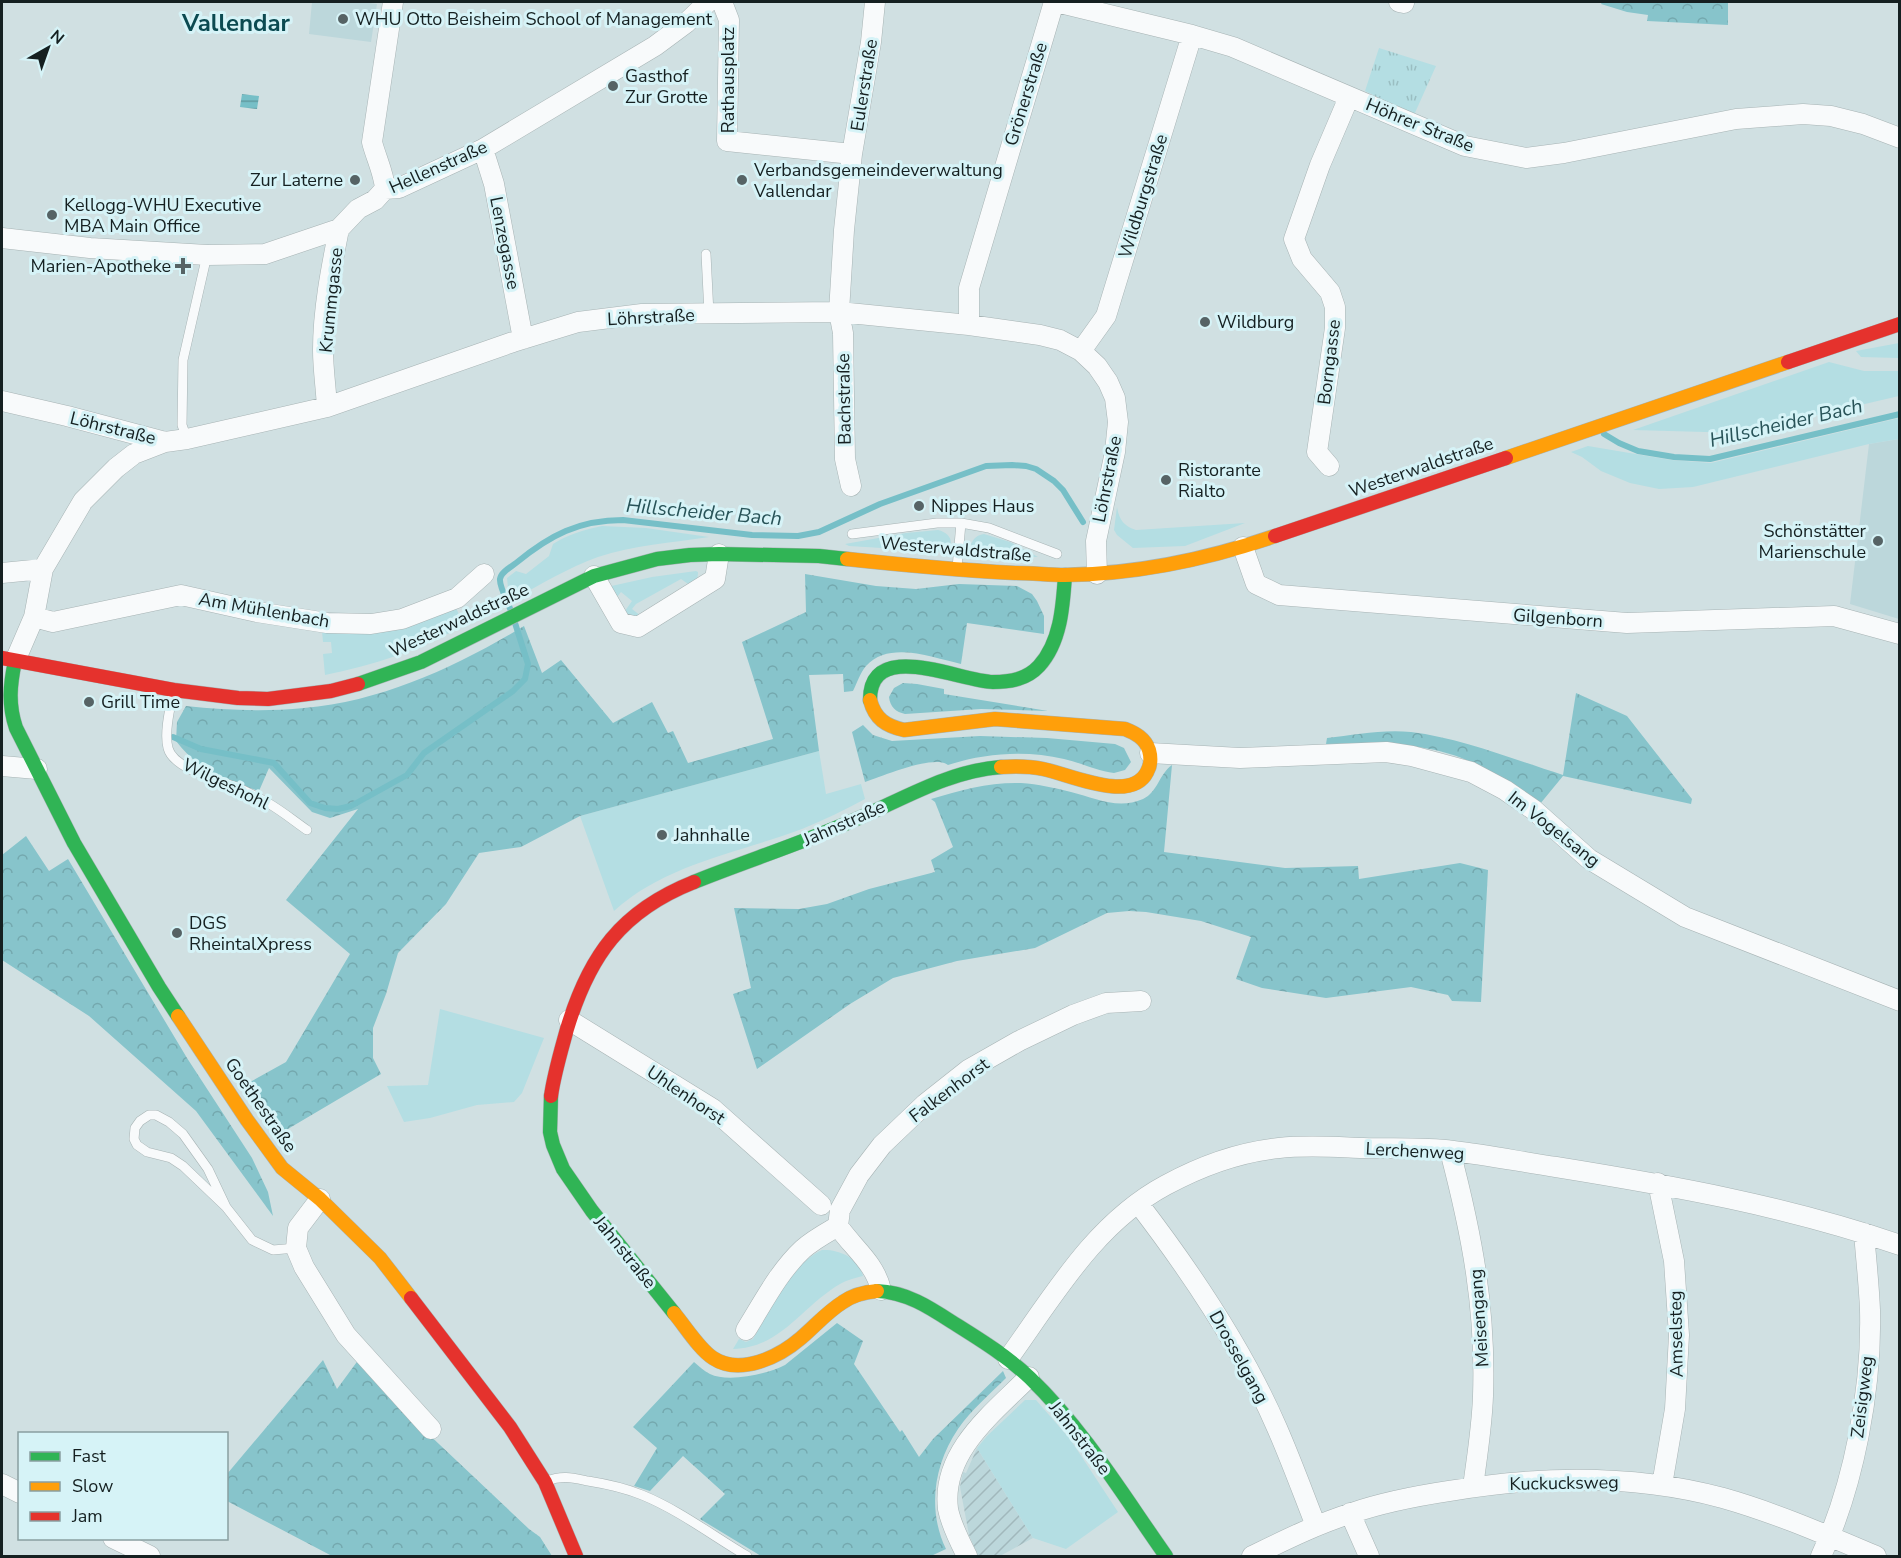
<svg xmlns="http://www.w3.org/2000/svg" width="1901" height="1558" font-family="'Nunito Sans',sans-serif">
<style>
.built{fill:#bcd7db}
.industrial{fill:url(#industrial-furrows)}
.green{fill:#b4dee3}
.forest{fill:url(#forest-crowns)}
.park{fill:url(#park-tufts)}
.water{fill:url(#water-rules)}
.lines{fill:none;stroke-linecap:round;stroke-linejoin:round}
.stream{stroke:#76bfc7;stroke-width:6}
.lane-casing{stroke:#a7b3b4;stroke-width:10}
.street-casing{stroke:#a7b3b4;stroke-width:21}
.fast-casing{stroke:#a7b3b4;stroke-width:15}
.slow-casing{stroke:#a7b3b4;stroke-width:15}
.jam-casing{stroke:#a7b3b4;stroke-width:15}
.lane{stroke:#f8fafb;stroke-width:9}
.street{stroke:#f8fafb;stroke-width:20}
.fast{stroke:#30b455;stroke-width:14}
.slow{stroke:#ff9f0a;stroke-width:14}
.jam{stroke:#e5322d;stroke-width:14}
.poi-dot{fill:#566365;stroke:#d6f3f7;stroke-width:2}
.labels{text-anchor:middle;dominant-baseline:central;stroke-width:6;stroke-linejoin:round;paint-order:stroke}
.poi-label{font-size:18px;fill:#152021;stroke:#d6f3f7;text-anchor:start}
.street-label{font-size:18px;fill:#152021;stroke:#d6f3f7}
.water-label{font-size:20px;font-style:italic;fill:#285358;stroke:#d6f3f7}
.district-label{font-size:24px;font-weight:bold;fill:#0b4a51;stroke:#d6f3f7}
</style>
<defs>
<pattern id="industrial-furrows" width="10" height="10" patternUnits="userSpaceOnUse" patternTransform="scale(1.5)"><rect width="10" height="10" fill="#bcd7db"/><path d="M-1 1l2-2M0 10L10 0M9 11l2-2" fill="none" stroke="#a1b8bc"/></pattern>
<pattern id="forest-crowns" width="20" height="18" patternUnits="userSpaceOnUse" patternTransform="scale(1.5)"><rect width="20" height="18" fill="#87c4cb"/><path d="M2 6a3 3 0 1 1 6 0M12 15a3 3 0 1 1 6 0" fill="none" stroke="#74a8ae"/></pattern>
<pattern id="park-tufts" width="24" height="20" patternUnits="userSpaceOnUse" patternTransform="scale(1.5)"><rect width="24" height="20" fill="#b4dee3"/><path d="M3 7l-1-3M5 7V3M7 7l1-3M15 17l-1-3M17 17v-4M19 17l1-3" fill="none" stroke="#9abec2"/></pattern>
<pattern id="water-rules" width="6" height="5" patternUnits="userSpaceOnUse" patternTransform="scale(1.5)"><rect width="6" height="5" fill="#76bfc7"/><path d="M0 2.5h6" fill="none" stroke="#609ba1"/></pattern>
</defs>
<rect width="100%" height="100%" fill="#d0e0e2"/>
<!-- built -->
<path class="built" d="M 312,2 L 362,2 L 377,4 L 371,42 L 309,34 Z
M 1899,439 L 1899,619 L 1850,604 L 1869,444 Z"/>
<!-- industrial -->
<path class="industrial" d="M 977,1448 L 1033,1538 L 1000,1556 L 978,1556 L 969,1535 L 960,1487 L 963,1472 L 966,1473 Z"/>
<!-- green -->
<path class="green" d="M 1899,343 L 1899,358 L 1861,357 L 1856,351 Z
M 1829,362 L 1864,371 L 1899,371 L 1899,396 L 1741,433 L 1633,430 Z
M 1899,418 L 1899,439 L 1869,444 L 1693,487 L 1659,489 L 1630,483 L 1601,471 L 1582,457 L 1571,452 L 1588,446 L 1671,460 L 1711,463 Z
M 1117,507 C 1119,520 1124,526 1136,530 L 1245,523 L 1185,546 L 1133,548 L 1117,535 L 1114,530 Z
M 602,526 L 646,528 L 709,537 C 672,543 633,545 598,557 C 568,568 541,584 514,599 L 508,588 L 507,578 L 516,571 L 526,574 L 549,556 L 553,544 C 569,534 584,530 602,526 Z
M 938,530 C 950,533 955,542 947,552 L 849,546 L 845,544 L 906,533 Z
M 984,534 L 1010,542 L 1038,557 L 975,554 L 971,544 C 974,538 977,535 984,534 Z
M 696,571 L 698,572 C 698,579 696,582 691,586 L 681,579 L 636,604 L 632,609 L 641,616 L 637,619 L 622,615 L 632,601 L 621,592 L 613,602 L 607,587 L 652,577 Z
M 456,608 L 464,625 C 420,650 374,665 325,675 L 323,654 L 332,653 L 331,642 L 323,642 L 322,631 Z
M 819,751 L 826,794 L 861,784 L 865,799 C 845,810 824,820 802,829 C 739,853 665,864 614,911 L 580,816 Z
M 440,1009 L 544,1038 L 522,1093 L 514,1102 L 477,1105 L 430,1118 L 404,1122 L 387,1086 L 428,1085 Z
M 822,1250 C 839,1249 859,1258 863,1276 C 855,1278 847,1280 840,1284 C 802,1306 781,1348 733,1349 L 739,1339 L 746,1342 L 753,1339 C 770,1310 791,1264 822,1250 Z
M 1025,1400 L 1036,1400 L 1070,1439 L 1118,1512 L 1066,1549 L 1033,1538 L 977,1448 L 987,1436 Z"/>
<!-- forest -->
<path class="forest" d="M 1602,2 L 1728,2 L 1728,25 L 1647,21 L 1648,15 L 1627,12 L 1601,4 Z
M 805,574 L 876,586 L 916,589 L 959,584 L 1017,586 L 1032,594 L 1037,601 L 1044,616 L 1044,634 L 967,623 L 961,664 C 933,658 890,640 866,666 C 860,673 857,683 853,691 L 844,692 L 843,674 L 809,675 L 819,751 L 580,816 L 521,847 L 479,853 L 446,904 L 398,953 L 386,994 L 373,1028 L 373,1058 L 381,1074 L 276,1136 L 243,1086 L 286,1062 L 350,954 L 286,900 L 358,809 L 330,818 L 312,812 L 269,768 L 259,791 C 224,780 199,771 176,741 L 177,722 L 186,706 C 225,710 264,712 304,708 C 384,701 457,666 524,626 L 542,673 L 561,660 L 613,723 L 652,702 L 668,733 L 673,731 L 688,763 L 773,739 L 742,642 L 806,612 Z
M 903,683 L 917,684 L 944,689 L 944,694 L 1048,711 L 981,709 L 905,714 C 896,712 890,707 889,697 L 894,688 Z
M 1576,693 L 1627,716 L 1692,799 L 1691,804 L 1563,776 L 1540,804 C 1519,791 1498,776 1477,765 C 1431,741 1376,743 1326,744 L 1327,738 C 1354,735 1383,729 1411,732 C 1461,738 1515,760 1563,775 Z
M 863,725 L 873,735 L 892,741 L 980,736 L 1047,738 L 1115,744 L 1124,748 L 1131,762 L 1125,770 L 1114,773 C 1098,771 1081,763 1064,759 C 1026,750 985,753 948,765 C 934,754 883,776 865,782 L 852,732 Z
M 1172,765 L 1164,852 L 1285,868 L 1358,866 L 1359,879 L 1460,863 L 1488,870 L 1481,1002 L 1452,1001 L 1448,995 L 1411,987 L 1326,998 L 1262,988 L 1236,979 L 1251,937 L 1201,921 L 1146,912 L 1129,911 L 1107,913 L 1035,948 L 957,961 L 893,978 L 850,1004 L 757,1069 L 733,994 L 751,988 L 734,908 L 799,909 L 827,904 L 869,889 L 935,872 L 931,860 L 953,847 L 935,802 L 931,799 C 961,790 990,782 1021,783 C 1038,784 1055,788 1071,792 C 1095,798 1118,810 1143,799 C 1158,792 1159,774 1172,765 Z
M 26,836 L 49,871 L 68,859 L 187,1058 L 252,1158 L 268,1192 L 273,1216 L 196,1111 L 89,1016 L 2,960 L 2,855 Z
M 837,1323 L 863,1341 L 854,1364 L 900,1432 L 902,1430 L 919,1457 L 933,1439 L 1003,1371 L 1006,1378 C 990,1394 971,1410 958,1429 C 934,1464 927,1510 946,1549 L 931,1556 L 761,1556 L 700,1519 L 725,1494 L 683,1456 L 650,1491 L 634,1486 L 657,1448 L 633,1427 L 694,1362 C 699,1366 704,1371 710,1374 C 728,1383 768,1374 785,1365 Z
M 359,1359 L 422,1428 L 529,1529 L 540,1537 L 552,1556 L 332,1556 L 227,1501 L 227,1474 L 323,1360 L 337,1389 Z"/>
<!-- park -->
<path class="park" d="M 1379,48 L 1436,66 L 1414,115 L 1365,91 Z"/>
<!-- water -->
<path class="water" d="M 242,94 L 259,96 L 257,109 L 240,107 Z"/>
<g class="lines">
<!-- stream -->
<path class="stream" d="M 1604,434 L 1619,443 L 1638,451 L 1674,457 L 1710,459 L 1900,414
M 511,611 C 508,603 499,586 500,579 C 501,572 511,567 516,563 C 550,535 579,520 623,520 L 752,535 L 798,536 L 819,532 L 880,504 L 986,466 L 1012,465 L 1026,466 L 1036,469 L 1054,481 L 1063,490 L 1083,522
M 173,737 L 201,749 L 274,763 L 310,803 L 325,808 L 338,809 L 351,806 L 407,775 L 424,753 L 513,691 L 525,679 L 528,664 L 515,623"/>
<defs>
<path id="lane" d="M 706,254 L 709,314
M 187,439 L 182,425 L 183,360 L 207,255
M 852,534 L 937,523 L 961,523 L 989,528 L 1057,554
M 957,568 L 961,523
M 173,693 C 170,708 164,733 168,748 C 173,769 221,781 239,788 C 249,793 259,798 268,803 C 282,811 294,821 307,830
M 226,1207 L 208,1169 L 183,1134 L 169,1122 L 156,1115 L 149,1115 L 140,1121 L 135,1128 L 134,1139 L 137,1145 L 147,1152 L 171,1158 L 183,1166 L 226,1207 L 252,1240 L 273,1250 L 296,1248
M 547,1481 C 562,1475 573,1478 588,1481 C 607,1484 625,1488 642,1495 C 679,1510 713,1536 747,1556"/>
<path id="street" d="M 722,2 L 729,20 L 727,141 L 852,154
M 1056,2 L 1192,35 L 1233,47 L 1465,146 L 1526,158 L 1564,153 L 1736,119 L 1803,114 L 1831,116 L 1863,124 L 1900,138
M 1399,2 L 1404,3
M 483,149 L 494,184 L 523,339
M 385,189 C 384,173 376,158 372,142 L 393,2
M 2,238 L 90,248 L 207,255 L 265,254 L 339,229 L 358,209 L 375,200 L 385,189 L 399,188 L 483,149 L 655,46 L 686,23 L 708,2
M 969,325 L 969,288 L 1054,2
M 1081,351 L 1106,316 L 1192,35
M 2,401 L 67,416 L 165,442 L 187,439 L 327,407 L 513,342 L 578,322 L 642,314 L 839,312 L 969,325 L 1040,335 L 1060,340 L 1081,351 L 1097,366 L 1108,382 L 1115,398 L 1118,422 L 1115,452 L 1096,541 L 1097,574
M 327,407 C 326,388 323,369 323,350 C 323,310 331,269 339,229
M 1329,466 L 1317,452 L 1335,328 L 1335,307 L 1330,292 L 1302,259 L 1294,239 L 1320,165 L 1349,97
M 851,486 L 845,459 L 843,333 L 839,312 L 844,230 L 852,154 L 871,42 L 875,2
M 1243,547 L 1256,584 L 1279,595 L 1627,623 L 1834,616 L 1900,634
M 2,573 L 43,569
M 594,576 L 621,623 L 638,627 L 715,579 L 719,554
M 34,617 L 53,622 L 181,595 L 257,612 L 327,623 L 371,624 L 402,619 L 457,598 L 484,574
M 15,661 L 34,617 L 43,569 L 83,501 L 116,468 L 134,454 L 165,442
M 1150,753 L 1240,758 L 1386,752 L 1412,756 L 1471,772 L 1505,790 L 1534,810 L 1589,859 L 1685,917 L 1900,1001
M 2,766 L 37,769
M 569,1020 L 713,1109 L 821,1205
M 1450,1151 C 1472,1235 1486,1308 1483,1396 C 1482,1426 1477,1457 1473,1487
M 1658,1183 L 1674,1261 L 1679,1335 L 1675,1409 L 1662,1485
M 320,1199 L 298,1228 L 296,1248 L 304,1267 L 346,1335 L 431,1429
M 1138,1203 C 1191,1272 1242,1347 1277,1428 C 1291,1460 1303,1493 1316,1526
M 838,1226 L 840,1210 L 859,1175 L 882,1145 L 925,1104 L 968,1070 L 1019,1041 L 1073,1015 L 1106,1003 L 1141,1001
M 746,1330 C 763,1303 779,1271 803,1249 C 813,1240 826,1233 838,1226 C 853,1248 875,1263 881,1290
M 1008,1359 C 1054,1295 1095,1223 1166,1185 C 1201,1166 1240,1152 1279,1148 C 1307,1145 1335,1147 1363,1148 C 1393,1149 1424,1147 1453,1151 C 1487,1155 1522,1162 1556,1167 C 1674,1186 1786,1206 1900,1245
M 2,1484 L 20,1493
M 1350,1513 L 1369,1556
M 113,1538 L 150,1556
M 967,1556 C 960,1542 951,1525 948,1509 C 941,1452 993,1413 1029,1377
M 1252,1556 C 1285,1540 1317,1524 1352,1513 C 1384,1502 1416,1496 1449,1491 C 1539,1476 1634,1474 1723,1498 C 1776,1513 1826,1535 1876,1556
M 1821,1556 C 1854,1485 1872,1389 1870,1310 C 1869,1285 1866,1258 1864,1233"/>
<path id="fast" d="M 15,661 C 10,685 8,704 16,728 L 74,843 L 159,987 L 178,1016
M 358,684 L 421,662 L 594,576 L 657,559 L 690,555 L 719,554 L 819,556 L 847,559
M 870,700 C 870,638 959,681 993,682 C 1011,682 1027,679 1039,666 C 1061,642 1063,605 1065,575
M 694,882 C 746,861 800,844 852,821 C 900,801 947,771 1001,767
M 551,1096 L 550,1132 L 553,1145 L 563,1169 L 592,1211 L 674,1313
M 877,1291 C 906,1292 929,1307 952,1322 C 979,1339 1007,1356 1030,1378 C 1084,1430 1123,1495 1166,1556"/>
<path id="slow" d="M 1506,458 L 1788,362
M 847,559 C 903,565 959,570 1015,573 C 1032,573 1049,575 1065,575 C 1136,574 1208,559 1275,536
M 870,700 C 875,719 886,726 904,730 L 995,719 L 1125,729 C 1135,733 1145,738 1149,750 C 1151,757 1151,765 1147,772 C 1131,804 1069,774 1043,769 C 1029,766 1015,766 1001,767
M 178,1016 L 247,1120 L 282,1168 L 320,1199 L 380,1258 L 411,1298
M 674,1313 C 685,1326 699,1349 713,1358 C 740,1376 779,1357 801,1338 C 815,1326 827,1312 843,1302 C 853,1295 865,1292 877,1291"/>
<path id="jam" d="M 1788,362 L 1900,324
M 1275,536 L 1506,458
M 2,658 L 174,690 L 238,698 L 268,699 L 331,691 L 358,684
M 551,1096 C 554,1074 561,1051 567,1029 C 589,956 621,911 694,882
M 411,1298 L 510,1427 L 545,1482 L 576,1556"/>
</defs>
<!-- lane casing -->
<use href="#lane" class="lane-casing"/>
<!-- street casing -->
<use href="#street" class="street-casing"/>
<!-- fast casing -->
<use href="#fast" class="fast-casing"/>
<!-- slow casing -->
<use href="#slow" class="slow-casing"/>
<!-- jam casing -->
<use href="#jam" class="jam-casing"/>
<!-- lane -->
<use href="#lane" class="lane"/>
<!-- street -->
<use href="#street" class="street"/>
<!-- fast -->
<use href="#fast" class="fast"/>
<!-- slow -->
<use href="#slow" class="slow"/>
<!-- jam -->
<use href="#jam" class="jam"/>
</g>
<!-- markers -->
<g class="poi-dot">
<circle cx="343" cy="19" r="6"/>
<circle cx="613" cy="86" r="6"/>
<circle cx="355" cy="180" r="6"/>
<circle cx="742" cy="180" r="6"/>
<circle cx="52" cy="215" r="6"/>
<path d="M180 257h6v6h6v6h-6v6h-6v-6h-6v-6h6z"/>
<circle cx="1205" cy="322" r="6"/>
<circle cx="1166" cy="480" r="6"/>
<circle cx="919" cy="506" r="6"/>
<circle cx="1878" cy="541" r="6"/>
<circle cx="89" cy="702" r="6"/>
<circle cx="662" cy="835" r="6"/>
<circle cx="177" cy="933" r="6"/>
</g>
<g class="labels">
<!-- poi labels -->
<g class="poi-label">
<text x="355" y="19">WHU Otto Beisheim School of Management</text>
<text x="625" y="76">Gasthof<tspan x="625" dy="21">Zur Grotte</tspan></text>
<text x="754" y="170">Verbandsgemeindeverwaltung<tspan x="754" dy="21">Vallendar</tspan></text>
<text x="343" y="180" text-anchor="end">Zur Laterne</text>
<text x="64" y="205">Kellogg-WHU Executive<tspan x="64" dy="21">MBA Main Office</tspan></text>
<text x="171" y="266" text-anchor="end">Marien-Apotheke</text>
<text x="1217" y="322">Wildburg</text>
<text x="1178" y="470">Ristorante<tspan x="1178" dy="21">Rialto</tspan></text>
<text x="931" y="506">Nippes Haus</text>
<text x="1866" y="531" text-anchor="end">Schönstätter<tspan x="1866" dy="21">Marienschule</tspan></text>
<text x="101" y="702">Grill Time</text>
<text x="674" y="835">Jahnhalle</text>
<text x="189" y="923">DGS<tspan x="189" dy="21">RheintalXpress</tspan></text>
</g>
<!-- street labels -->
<g class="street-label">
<text transform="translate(728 80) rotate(-90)">Rathausplatz</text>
<text transform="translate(864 85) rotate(-81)">Eulerstraße</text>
<text transform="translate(1026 94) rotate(-73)">Grönerstraße</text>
<text transform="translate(1420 125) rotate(22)">Höhrer Straße</text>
<text transform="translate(438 167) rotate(-24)">Hellenstraße</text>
<text transform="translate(1143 196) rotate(-73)">Wildburgstraße</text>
<text transform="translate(505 243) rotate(79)">Lenzegasse</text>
<text transform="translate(331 300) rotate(-84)">Krummgasse</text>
<text transform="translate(651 317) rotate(-3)">Löhrstraße</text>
<text transform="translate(1329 362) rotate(-83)">Borngasse</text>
<text transform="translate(844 399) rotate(-91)">Bachstraße</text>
<text transform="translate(113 428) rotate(14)">Löhrstraße</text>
<text transform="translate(1421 467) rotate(-19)">Westerwaldstraße</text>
<text transform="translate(1107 479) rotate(-79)">Löhrstraße</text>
<text transform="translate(956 549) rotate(5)">Westerwaldstraße</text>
<text transform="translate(264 610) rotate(10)">Am Mühlenbach</text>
<text transform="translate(1558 618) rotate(4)">Gilgenborn</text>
<text transform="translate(459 620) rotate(-25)">Westerwaldstraße</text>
<text transform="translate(226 784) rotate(26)">Wilgeshohl</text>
<text transform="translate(844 823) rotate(-24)">Jahnstraße</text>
<text transform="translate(1554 829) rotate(38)">Im Vogelsang</text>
<text transform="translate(949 1090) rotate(-37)">Falkenhorst</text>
<text transform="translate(686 1095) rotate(34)">Uhlenhorst</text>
<text transform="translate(261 1105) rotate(55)">Goethestraße</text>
<text transform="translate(1415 1151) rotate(3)">Lerchenweg</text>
<text transform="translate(625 1252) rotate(51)">Jahnstraße</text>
<text transform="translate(1479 1318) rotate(-94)">Meisengang</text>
<text transform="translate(1676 1334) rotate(-91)">Amselsteg</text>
<text transform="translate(1239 1357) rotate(61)">Drosselgang</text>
<text transform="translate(1862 1397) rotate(-83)">Zeisigweg</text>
<text transform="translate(1080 1438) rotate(52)">Jahnstraße</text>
<text transform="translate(1564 1483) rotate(-1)">Kuckucksweg</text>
</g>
<!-- water labels -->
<g class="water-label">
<text transform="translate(1786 423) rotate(-13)">Hillscheider Bach</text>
<text transform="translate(704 512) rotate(5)">Hillscheider Bach</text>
</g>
<!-- district labels -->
<g class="district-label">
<text x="236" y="23">Vallendar</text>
</g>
</g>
<!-- border -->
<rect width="1901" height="1558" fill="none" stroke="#152021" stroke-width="6"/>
<!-- legend -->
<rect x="18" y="1432" width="210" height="108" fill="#d6f3f7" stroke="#899fa1" stroke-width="1.5"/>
<rect x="30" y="1452" width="30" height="9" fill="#30b455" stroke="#899fa1" stroke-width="1.5"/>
<text x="72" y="1462" font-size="18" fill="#152021">Fast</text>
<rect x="30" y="1482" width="30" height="9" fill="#ff9f0a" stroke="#899fa1" stroke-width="1.5"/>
<text x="72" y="1492" font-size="18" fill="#152021">Slow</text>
<rect x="30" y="1512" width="30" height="9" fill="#e5322d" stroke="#899fa1" stroke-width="1.5"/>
<text x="72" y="1522" font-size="18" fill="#152021">Jam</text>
<!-- north arrow -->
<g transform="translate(48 48) rotate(40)" stroke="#d6f3f7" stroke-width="4.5" paint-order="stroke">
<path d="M0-4.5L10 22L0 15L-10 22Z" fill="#152021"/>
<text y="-9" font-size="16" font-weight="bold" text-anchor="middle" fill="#152021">N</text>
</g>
</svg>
